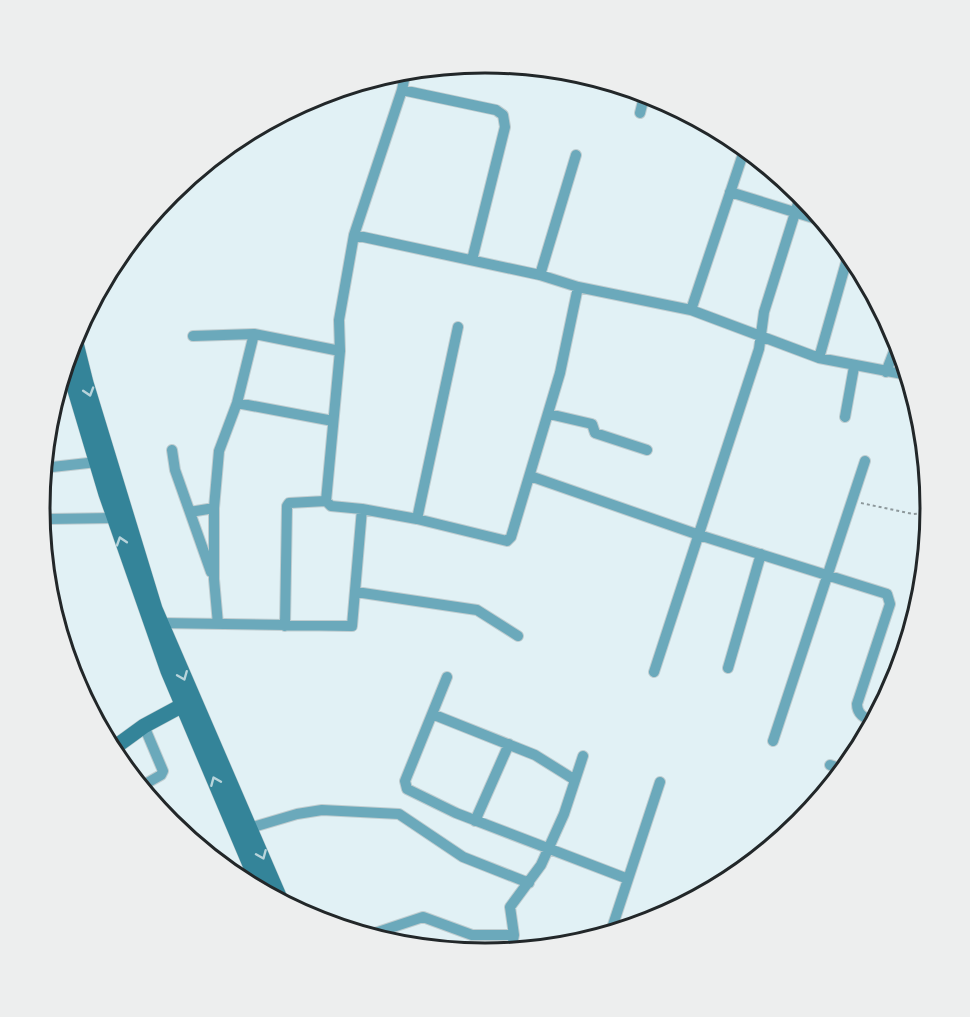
<svg xmlns="http://www.w3.org/2000/svg" width="970" height="1017" font-family="'Public Sans',sans-serif">
<style>
.lines{fill:none;stroke-linecap:round;stroke-linejoin:round}
.street-casing{stroke:#bfcdd0;stroke-width:12}
.secondary-casing{stroke:#bfcdd0;stroke-width:16}
.path{stroke:#8d989b;stroke-width:2;stroke-dasharray:3 3;stroke-linecap:butt}
.street{stroke:#6ba9bb;stroke-width:10}
.secondary{stroke:#348499;stroke-width:15}
.oneway{stroke:#b8d4db}
.rim{fill:none;stroke:#222729;stroke-width:3}
</style>
<rect width="100%" height="100%" fill="#e1f1f5"/>
<g class="lines">
<defs>
<path id="street" d="M 402,90 L 406,70
M 640,113 L 645,93
M 730,192 L 823,221
M 354,235 L 402,90 L 496,110 L 503,115 L 505,127 L 472,260
M 540,275 L 576,155
M 578,287 L 691,310 L 819,358 L 908,375
M 691,310 L 745,148
M 193,336 L 254,334 L 340,351
M 819,358 L 849,252
M 886,372 L 898,341
M 60,380 L 73,380
M 237,403 L 333,421
M 549,414 L 592,424 L 595,433 L 647,450
M 845,417 L 854,367
M 172,450 L 175,470 L 211,572
M 43,468 L 97,462
M 530,476 L 699,535 L 887,594 L 890,604 L 857,704 C 857,715 865,718 874,722
M 214,508 L 219,451 L 237,403 L 254,334
M 190,512 L 214,508 L 214,579 L 218,624
M 417,519 L 458,327
M 41,524 L 48,519 L 114,518
M 356,592 L 477,610 L 518,636
M 161,623 L 352,626 L 362,509 L 417,519 L 507,541 L 511,537 L 560,373 L 578,287 L 540,275 L 354,235 L 339,320 L 340,351 L 326,501 L 331,506 L 362,509
M 285,626 L 287,506 L 289,503 L 326,501
M 728,668 L 761,554
M 654,672 L 759,349 L 764,312 L 801,194
M 447,677 L 405,781 L 407,789 L 456,813 L 628,879
M 432,714 L 535,755 L 575,780
M 773,741 L 865,461
M 830,765 L 845,770
M 140,787 L 161,775 L 163,771 L 144,726
M 475,821 L 509,744
M 250,828 L 297,814 L 322,810 L 399,814 L 463,857 L 529,883
M 610,934 L 660,782
M 366,936 L 423,917 L 472,935 L 514,935
M 511,952 L 514,935 L 510,907 L 541,865 L 564,814 L 583,756"/>
<path id="secondary" d="M 74,335 L 86,383 L 155,609 L 282,903
M 66,360 L 106,494 L 168,671 L 262,893
M 111,750 L 144,726 L 183,705"/>
</defs>
<!-- street casing -->
<use href="#street" class="street-casing"/>
<!-- secondary casing -->
<use href="#secondary" class="secondary-casing"/>
<!-- path -->
<path class="path" d="M 861,503 L 913,514 L 924,513 L 930,518"/>
<!-- street -->
<use href="#street" class="street"/>
<!-- secondary -->
<use href="#secondary" class="secondary"/>
</g>
<!-- one-way arrows -->
<defs><path id="oneway-chevron" d="M-2-3.5L2.5 0L-2 3.5" fill="none" stroke-width="1.6" stroke-linecap="round" stroke-linejoin="round" transform="scale(1.5)"/></defs>
<g class="oneway">
<use href="#oneway-chevron" transform="translate(89 392) rotate(73)"/>
<use href="#oneway-chevron" transform="translate(121 541) rotate(-108)"/>
<use href="#oneway-chevron" transform="translate(183 676) rotate(68)"/>
<use href="#oneway-chevron" transform="translate(215 781) rotate(-113)"/>
<use href="#oneway-chevron" transform="translate(262 855) rotate(67)"/>
</g>
<!-- crop -->
<path d="M0 0H970V1017H0ZM50 508a435 435 0 1 1 870 0a435 435 0 1 1-870 0Z" fill="#edeeee" fill-rule="evenodd"/>
<path class="rim" d="M50 508a435 435 0 1 1 870 0a435 435 0 1 1-870 0Z"/>
</svg>
